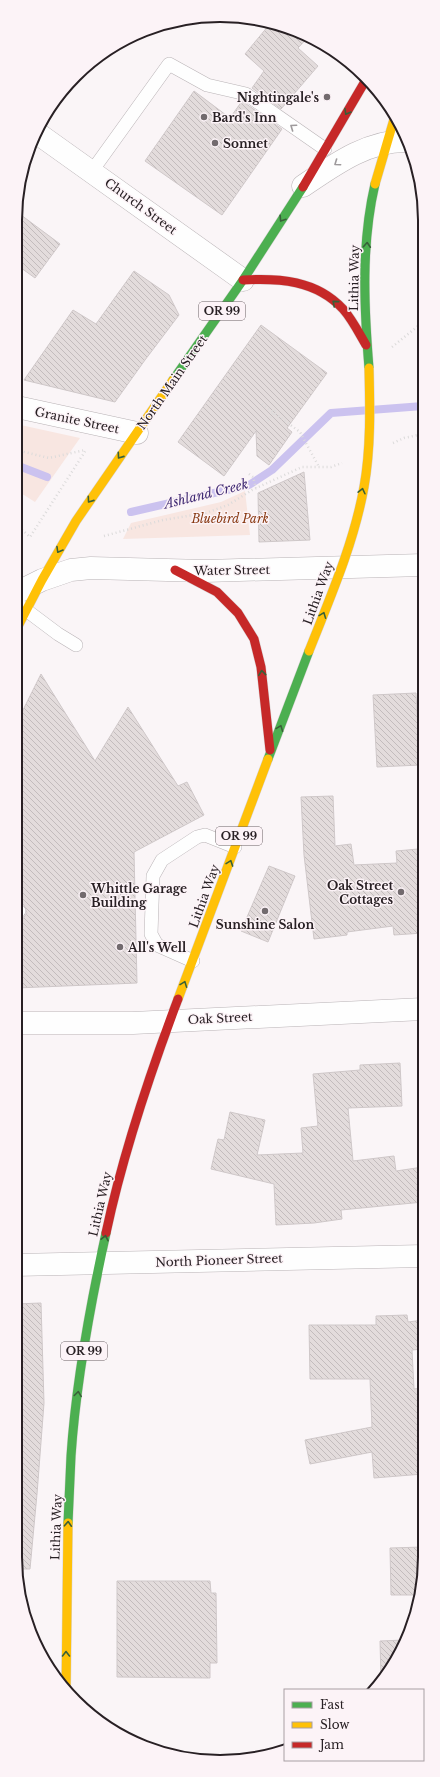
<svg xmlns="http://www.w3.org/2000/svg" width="440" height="1777" font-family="'Libre Baskerville',serif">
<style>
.green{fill:#f8e6e1}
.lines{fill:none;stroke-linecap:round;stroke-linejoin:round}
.stream{stroke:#cbc2ef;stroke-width:8}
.building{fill:url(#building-back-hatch);stroke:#cfc8c9}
.lane-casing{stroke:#b9b3b6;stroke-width:14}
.street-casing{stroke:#b9b3b6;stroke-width:23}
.fast-casing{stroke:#d7d3d4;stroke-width:10}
.slow-casing{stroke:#d7d3d4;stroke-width:10}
.jam-casing{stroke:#d7d3d4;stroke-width:10}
.path{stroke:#dbdada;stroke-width:2.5;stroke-dasharray:1 3;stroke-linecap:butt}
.lane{stroke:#fefefe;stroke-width:13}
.street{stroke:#fefefe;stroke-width:22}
.fast{stroke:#4caf50;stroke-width:9}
.slow{stroke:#ffc107;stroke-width:9}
.jam{stroke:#c62828;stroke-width:9}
.slow-bridge-casing{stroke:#d7d3d4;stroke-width:10;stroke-linecap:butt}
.slow-bridge{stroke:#ffc107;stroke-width:9}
.oneway{stroke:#386038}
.oneway2{stroke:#9e9a9c}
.poi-dot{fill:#726b6e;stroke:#fcf3f7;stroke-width:1.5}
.labels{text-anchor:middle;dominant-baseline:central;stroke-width:3;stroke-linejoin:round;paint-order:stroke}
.shield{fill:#fcf3f7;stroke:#685f63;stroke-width:1}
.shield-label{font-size:11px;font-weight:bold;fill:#282024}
.poi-label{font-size:12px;font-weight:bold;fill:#282024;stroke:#fcf3f7;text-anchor:start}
.street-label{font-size:12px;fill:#282024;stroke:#fcf3f7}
.park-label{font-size:12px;font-style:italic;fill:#893a13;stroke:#fcf3f7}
.water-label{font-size:13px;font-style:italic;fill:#3f2a73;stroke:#fcf3f7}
.rim{fill:none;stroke:#282024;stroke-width:2}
</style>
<defs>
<pattern id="building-back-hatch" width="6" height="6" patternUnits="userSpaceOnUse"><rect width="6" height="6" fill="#e3dcdc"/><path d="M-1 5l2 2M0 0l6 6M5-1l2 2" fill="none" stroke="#c3bcbd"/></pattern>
</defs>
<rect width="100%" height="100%" fill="#faf5f7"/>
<!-- green -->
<path class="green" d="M 16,424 L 80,438 L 35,502 L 16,490 Z
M 245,491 L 250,535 L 123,539 L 131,523 L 221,502 Z"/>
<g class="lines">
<!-- stream -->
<path class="stream" d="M 16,465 L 47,477
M 131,512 L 249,485 L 272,470 L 331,413 L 423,406"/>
</g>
<!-- building -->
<path class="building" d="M 269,25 L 275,25 L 309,36 L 298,48 L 318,66 L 281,109 L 252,88 L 264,71 L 245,54 Z
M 194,91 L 230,118 L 242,101 L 282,129 L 222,215 L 145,161 Z
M 17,212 L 60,244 L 35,278 L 17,265 Z
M 134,271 L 169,295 L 179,315 L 145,360 L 115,402 L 24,380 L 73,310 L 96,324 Z
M 261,325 L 327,373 L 287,428 L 292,432 L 269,465 L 257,456 L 256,431 L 224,476 L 178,442 Z
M 304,472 L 310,540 L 259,542 L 258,493 Z
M 41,674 L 95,761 L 128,707 L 178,786 L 187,782 L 204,815 L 134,852 L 137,983 L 16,988 L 16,922 L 22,920 L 27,913 L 24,905 L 21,903 L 16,904 L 16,724 Z
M 416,693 L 420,765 L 377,767 L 373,695 Z
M 333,796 L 335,846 L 351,844 L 354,865 L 397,863 L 396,851 L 418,849 L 423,933 L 394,935 L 393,926 L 347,932 L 347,935 L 314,939 L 304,855 L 301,797 Z
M 269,866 L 295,876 L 268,942 L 241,931 Z
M 400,1063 L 402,1106 L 348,1108 L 353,1161 L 394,1156 L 396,1171 L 423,1167 L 423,1202 L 341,1210 L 342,1219 L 314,1223 L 276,1225 L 274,1184 L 211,1169 L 218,1139 L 224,1140 L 230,1112 L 265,1120 L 257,1155 L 303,1153 L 301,1128 L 318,1126 L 313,1074 L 360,1070 L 360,1065 Z
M 41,1303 L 44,1403 L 37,1494 L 30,1569 L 17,1569 L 15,1557 L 15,1304 Z
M 407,1315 L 408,1322 L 423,1320 L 423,1349 L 412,1350 L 414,1389 L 423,1388 L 423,1474 L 374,1478 L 372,1452 L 310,1464 L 305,1440 L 372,1427 L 370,1379 L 310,1379 L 309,1325 L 376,1325 L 376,1316 Z
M 423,1547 L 423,1583 L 416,1583 L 416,1595 L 391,1595 L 390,1548 Z
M 117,1581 L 210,1581 L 211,1593 L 216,1593 L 217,1663 L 210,1663 L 210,1678 L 117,1677 Z
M 404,1640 L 398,1659 L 381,1678 L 380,1641 Z"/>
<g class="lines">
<defs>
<path id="lane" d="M 92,171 L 169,64 L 207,85 L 246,94 L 325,149
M 22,607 L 58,634 L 76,645
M 16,914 L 19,911
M 193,961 L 157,945 L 151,934 L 153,876 L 162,860 L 197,837 L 205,835 L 235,847"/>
<path id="street" d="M 37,133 L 243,280
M 303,186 C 334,165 368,140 407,141
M 17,407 L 137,433
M 16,593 L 42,580 L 71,570 L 91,568 L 205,571 L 423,565
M 16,1023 L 133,1023 L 423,1009
M 15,1265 L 423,1256"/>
<path id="fast" d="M 369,368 C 364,307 361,244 375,184
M 173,380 L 243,280 L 303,187
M 268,759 L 309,651
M 68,1523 C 69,1501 70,1478 71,1456 C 76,1381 90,1306 106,1233"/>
<path id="slow" d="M 375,184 L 395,116
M 16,630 L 42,580 L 76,521 L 173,380
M 178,999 L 268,759
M 66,1693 L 68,1523"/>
<path id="jam" d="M 303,187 L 367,78
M 243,280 C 279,278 316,280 343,309 C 352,319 359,333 366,345
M 175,570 L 217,592 L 238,613 L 254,639 L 261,667 L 270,750
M 106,1233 C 123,1153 149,1076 178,999"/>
</defs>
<!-- lane casing -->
<use href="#lane" class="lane-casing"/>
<!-- street casing -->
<use href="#street" class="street-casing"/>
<!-- fast casing -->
<use href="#fast" class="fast-casing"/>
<!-- slow casing -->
<use href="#slow" class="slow-casing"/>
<!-- jam casing -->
<use href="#jam" class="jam-casing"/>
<!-- path -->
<path class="path" d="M 392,347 L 418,326
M 262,404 L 300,432 L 319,467
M 268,421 L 276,409
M 393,443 L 404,438 L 423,434
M 16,450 L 49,458 L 85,450
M 249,474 L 253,477 L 256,488
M 16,524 L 30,537 L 86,450
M 104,536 L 163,520 L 206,513 L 228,505 L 252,490 L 302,467 L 331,467 L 342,463"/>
<!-- lane -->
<use href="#lane" class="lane"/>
<!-- street -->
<use href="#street" class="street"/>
<!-- fast -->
<use href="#fast" class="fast"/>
<!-- slow -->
<use href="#slow" class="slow"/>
<!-- jam -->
<use href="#jam" class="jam"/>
<defs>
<path id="slow-bridge" d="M 309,651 C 330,598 354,543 364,487 C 371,448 370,407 369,368"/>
</defs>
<!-- slow-bridge casing -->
<use href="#slow-bridge" class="slow-bridge-casing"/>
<!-- slow-bridge -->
<use href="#slow-bridge" class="slow-bridge"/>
</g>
<!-- one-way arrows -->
<defs><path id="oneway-chevron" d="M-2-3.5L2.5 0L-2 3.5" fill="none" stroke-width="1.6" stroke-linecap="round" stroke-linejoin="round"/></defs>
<g class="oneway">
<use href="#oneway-chevron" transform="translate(347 112) rotate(120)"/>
<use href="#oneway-chevron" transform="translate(282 219) rotate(123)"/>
<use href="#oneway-chevron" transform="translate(367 245) rotate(-86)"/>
<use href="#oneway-chevron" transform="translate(335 303) rotate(-140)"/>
<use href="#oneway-chevron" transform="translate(120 456) rotate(125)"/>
<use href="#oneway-chevron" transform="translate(362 491) rotate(-77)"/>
<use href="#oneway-chevron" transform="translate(90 500) rotate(125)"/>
<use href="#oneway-chevron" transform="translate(59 550) rotate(120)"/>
<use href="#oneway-chevron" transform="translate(323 615) rotate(-69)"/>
<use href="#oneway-chevron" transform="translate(262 673) rotate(-96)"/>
<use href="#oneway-chevron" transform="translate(280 728) rotate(-69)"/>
<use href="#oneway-chevron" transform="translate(230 863) rotate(-70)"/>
<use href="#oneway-chevron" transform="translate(184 984) rotate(-69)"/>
<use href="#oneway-chevron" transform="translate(105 1238) rotate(-78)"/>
<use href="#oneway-chevron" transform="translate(78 1394) rotate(-82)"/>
<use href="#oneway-chevron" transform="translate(68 1524) rotate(-87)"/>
<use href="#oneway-chevron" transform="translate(66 1654) rotate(-90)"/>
</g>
<g class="oneway2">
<use href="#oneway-chevron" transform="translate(293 127) rotate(-145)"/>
<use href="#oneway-chevron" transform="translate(337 163) rotate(145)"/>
</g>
<!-- markers -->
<g class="poi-dot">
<circle cx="327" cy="97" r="4"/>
<circle cx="204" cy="117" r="4"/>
<circle cx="215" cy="143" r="4"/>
<circle cx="401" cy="892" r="4"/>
<circle cx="83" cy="895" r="4"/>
<circle cx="265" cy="911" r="4"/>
<circle cx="120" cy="947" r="4"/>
</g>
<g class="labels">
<!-- shield labels -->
<g class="shield">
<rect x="199" y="302" width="46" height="18" rx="3"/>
<rect x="216" y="827" width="46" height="18" rx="3"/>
<rect x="61" y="1342" width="46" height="18" rx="3"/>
</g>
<g class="shield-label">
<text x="222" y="311">OR 99</text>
<text x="239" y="836">OR 99</text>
<text x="84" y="1351">OR 99</text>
</g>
<!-- poi labels -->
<g class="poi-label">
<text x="319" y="97" text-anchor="end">Nightingale's</text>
<text x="212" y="117">Bard's Inn</text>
<text x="223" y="143">Sonnet</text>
<text x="393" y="885" text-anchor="end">Oak Street<tspan x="393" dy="14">Cottages</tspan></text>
<text x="91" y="888">Whittle Garage<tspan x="91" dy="14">Building</tspan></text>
<text x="265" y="924" text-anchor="middle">Sunshine Salon</text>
<text x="128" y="947">All's Well</text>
</g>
<!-- street labels -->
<g class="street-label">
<text transform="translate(141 206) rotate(36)">Church Street</text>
<text transform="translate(354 278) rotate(-89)">Lithia Way</text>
<text transform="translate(172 382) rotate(-55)">North Main Street</text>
<text transform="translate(77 420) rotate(12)">Granite Street</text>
<text transform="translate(232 570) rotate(-1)">Water Street</text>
<text transform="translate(318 593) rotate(-70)">Lithia Way</text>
<text transform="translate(204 896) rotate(-70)">Lithia Way</text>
<text transform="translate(220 1018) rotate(-3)">Oak Street</text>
<text transform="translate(100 1204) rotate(-77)">Lithia Way</text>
<text transform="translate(219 1260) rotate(-2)">North Pioneer Street</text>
<text transform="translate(56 1527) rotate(-88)">Lithia Way</text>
</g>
<!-- park labels -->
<g class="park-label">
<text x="230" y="518">Bluebird Park</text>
</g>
<!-- water labels -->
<g class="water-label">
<text transform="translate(206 494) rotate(-14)">Ashland Creek</text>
</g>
</g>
<!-- crop -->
<path d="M0 0H440V1777H0ZM220 22H220A198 198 0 0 1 418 220V1557A198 198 0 0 1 220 1755H220A198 198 0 0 1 22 1557V220A198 198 0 0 1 220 22Z" fill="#fcf3f7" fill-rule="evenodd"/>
<path class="rim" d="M220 22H220A198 198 0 0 1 418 220V1557A198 198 0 0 1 220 1755H220A198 198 0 0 1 22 1557V220A198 198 0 0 1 220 22Z"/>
<!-- legend -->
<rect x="284" y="1689" width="140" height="72" fill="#fcf3f7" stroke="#a79fa3"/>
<rect x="292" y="1702" width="20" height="6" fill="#4caf50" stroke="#a79fa3"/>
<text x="320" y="1709" font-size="12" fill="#282024">Fast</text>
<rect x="292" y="1722" width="20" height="6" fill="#ffc107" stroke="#a79fa3"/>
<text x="320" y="1729" font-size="12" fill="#282024">Slow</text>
<rect x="292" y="1742" width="20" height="6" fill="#c62828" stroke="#a79fa3"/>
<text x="320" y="1749" font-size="12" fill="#282024">Jam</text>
</svg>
